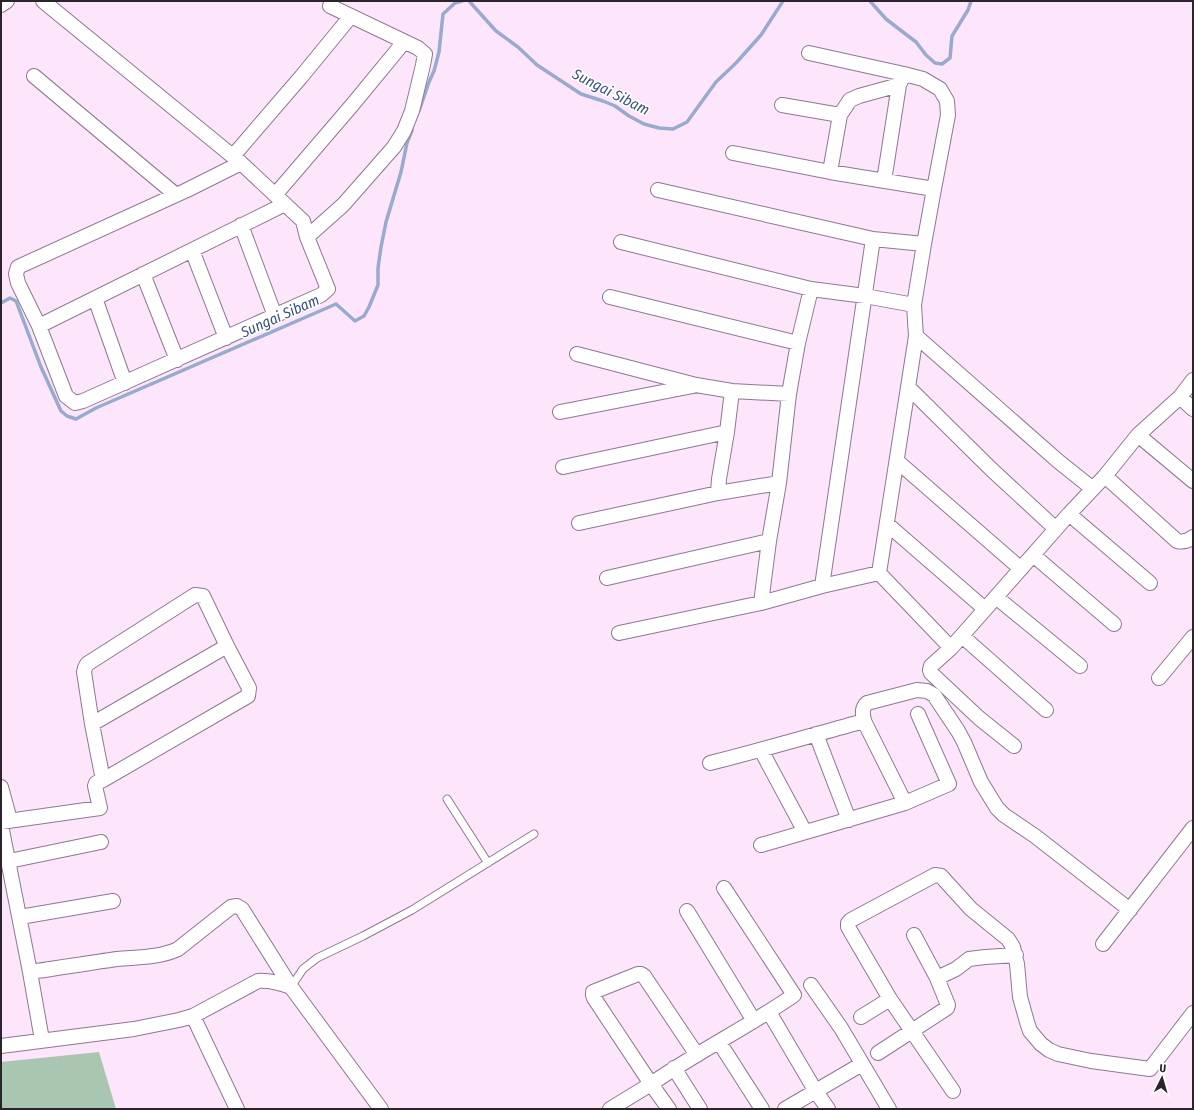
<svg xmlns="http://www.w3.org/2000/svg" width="1194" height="1110" font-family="'Fira Sans Condensed',sans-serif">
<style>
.green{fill:#a9c6b0}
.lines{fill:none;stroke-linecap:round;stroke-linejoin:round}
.stream{stroke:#98aacd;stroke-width:3.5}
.service-casing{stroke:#8d798d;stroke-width:9}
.minor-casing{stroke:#8d798d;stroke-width:16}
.service{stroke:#fff;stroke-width:7}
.minor{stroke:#fff;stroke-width:14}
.labels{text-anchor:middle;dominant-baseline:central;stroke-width:3;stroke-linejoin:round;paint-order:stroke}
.water-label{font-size:15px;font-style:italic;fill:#3b5282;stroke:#fff}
</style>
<rect width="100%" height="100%" fill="#fde6fc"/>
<!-- green -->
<path class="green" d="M 99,1052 L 116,1109 L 1,1109 L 1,1062 Z"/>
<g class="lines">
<!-- stream -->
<path class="stream" d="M 469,1 L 496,31 L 518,47 L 537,65 L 581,94 L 603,101 L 615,106 L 629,116 L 644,124 L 659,128 L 673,129 L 687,122 L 716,82 L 736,63 L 761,35 L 783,1
M 870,1 L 886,19 L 916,42 L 926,55 L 935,63 L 942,64 L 950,58 L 952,36 L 968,10 L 971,1
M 419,111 L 429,82 L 434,71 L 439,52 L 443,14 L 455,3 L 462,1
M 1,303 L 10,298 L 16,301 L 41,367 L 61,411 L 67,416 L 76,419 L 96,408 L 336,304 L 355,321 L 364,316 L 369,307 L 378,285 L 378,268 L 381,247 L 386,222 L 401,172 L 407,143 L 412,130"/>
<defs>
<path id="service" d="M 447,799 L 488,863
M 291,987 L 303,969 L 317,958 L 363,936 L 412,910 L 534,834"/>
<path id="minor" d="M 43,1 L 241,163 L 303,221 L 307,237 L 328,289 L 321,295 L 83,401 L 75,403 L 66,396 L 39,326 L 18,283 L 16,274 L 18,267 L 187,190 L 241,163
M 1,5 L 7,1
M 809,53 L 904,74 L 899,85 L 859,96 L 850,100 L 840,115
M 904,74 L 923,79 L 940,89 L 947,101 L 948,115 L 934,189
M 34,76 L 176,195
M 782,105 L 840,115 L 830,172
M 233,156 L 301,77 L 351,16
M 884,181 L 899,85
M 658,190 L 873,239 L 924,244 L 934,189 L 830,172 L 733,153
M 275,195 L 353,104 L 404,42
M 241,225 L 275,316
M 307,237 L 343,205 L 394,147 L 404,131 L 412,111 L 423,65 L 425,54 L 418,48 L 330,6
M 621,242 L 811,289 L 865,296 L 914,305
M 192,250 L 226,338
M 143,274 L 177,360
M 610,297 L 798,343
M 95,298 L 125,383
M 39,326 L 285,204
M 916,336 L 1058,461 L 1093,489
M 577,354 L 696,385 L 732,391 L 789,394
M 1193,380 L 1180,397 L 1138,435 L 1105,476 L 1177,541 C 1183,542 1188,542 1193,537
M 908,387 L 991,469 L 1056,529
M 1180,397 L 1193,409
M 560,412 L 693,386
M 1138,435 L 1193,481
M 897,461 L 1021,569
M 563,467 L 727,432 L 732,391
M 718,493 L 779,483
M 1069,514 L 1150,583
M 579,523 L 718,493 L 719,479 L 727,432
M 887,524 L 985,609
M 1033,555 L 1114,624
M 879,573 L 951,648 L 1069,514 L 1105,476
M 607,578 L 769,541 L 779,483 L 789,394 L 798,343 L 811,289
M 822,586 C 838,470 857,355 873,239
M 996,597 L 1080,666
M 761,603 L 769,541
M 619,633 L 761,603 L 822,586 L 879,573 L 916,336 L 914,305 L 924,244
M 962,636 L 1046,710
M 951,648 L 931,666 L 930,670 L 931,673 L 979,718 L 1014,746
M 1159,678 L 1193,637
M 92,724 L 227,646
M 816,734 L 849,820
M 761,750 L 805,832
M 710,763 C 762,750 813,735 864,721
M 1,787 L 10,820
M 905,803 L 949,784 L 918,714
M 1,822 L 100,808 L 95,786 L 96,783 L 103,780 L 248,696 L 249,688 L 227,646 L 203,596 L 195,595 L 87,664 L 85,668 L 84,672 L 92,724 L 103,780
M 1,825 L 30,972
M 761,845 L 905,803 L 864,721 C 863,714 861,709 867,703 L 917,690 L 927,691 L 934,695 L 958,731 L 964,742 L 981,782 L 997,808 L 1004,815 L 1035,836 L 1130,910
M 9,861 L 101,842
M 687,911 L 754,1021
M 20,917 L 113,901
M 1103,944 L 1193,828
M 937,978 L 956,969 L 969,959 L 985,957 L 1016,955
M 811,985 L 841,1028 L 889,1109
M 769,1012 L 815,1090 L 828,1109
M 193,1016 L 237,1109
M 861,1017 L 890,999
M 42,1040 L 30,972 C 59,968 88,963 117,959 C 137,957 159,958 178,949 L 231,907 L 237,906 L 242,909 L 291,987
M 719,1042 L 762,1109
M 1,1046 L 134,1029 L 179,1020 L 193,1016 L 258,981 C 270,980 280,983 291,987 L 381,1109
M 878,1053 L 947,1008 L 948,1005 L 937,978 L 914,935
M 674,1068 L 700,1109
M 953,1091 L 890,999 L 848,927 L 848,923 L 851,920 L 935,875 L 941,876 L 971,909 L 1008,939 L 1013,947 L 1017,964 L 1020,997 L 1027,1022 L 1030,1031 L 1041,1044 L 1049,1050 L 1058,1054 L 1091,1061 L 1150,1069 L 1193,1013
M 610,1109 L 651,1084 L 594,998 L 593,995 L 593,992 L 638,974 L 641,974 L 644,976 L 697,1055
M 669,1109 L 651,1084 C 697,1052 748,1027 794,995 L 724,888
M 785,1109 L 862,1064"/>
</defs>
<!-- service casing -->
<use href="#service" class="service-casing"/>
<!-- minor casing -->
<use href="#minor" class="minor-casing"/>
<!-- service -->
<use href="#service" class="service"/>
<!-- minor -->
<use href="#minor" class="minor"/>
</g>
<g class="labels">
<!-- water labels -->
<g class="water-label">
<text transform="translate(611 92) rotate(27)">Sungai Sibam</text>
<text transform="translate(280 316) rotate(-24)">Sungai Sibam</text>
</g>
</g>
<!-- border -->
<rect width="1194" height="1110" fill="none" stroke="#2c242c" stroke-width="4"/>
<!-- north arrow -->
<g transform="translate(1162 1078) rotate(5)" stroke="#ffffff" stroke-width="3" paint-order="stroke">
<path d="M0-3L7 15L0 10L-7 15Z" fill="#2c242c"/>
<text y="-6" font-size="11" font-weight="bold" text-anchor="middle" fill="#2c242c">U</text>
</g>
</svg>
